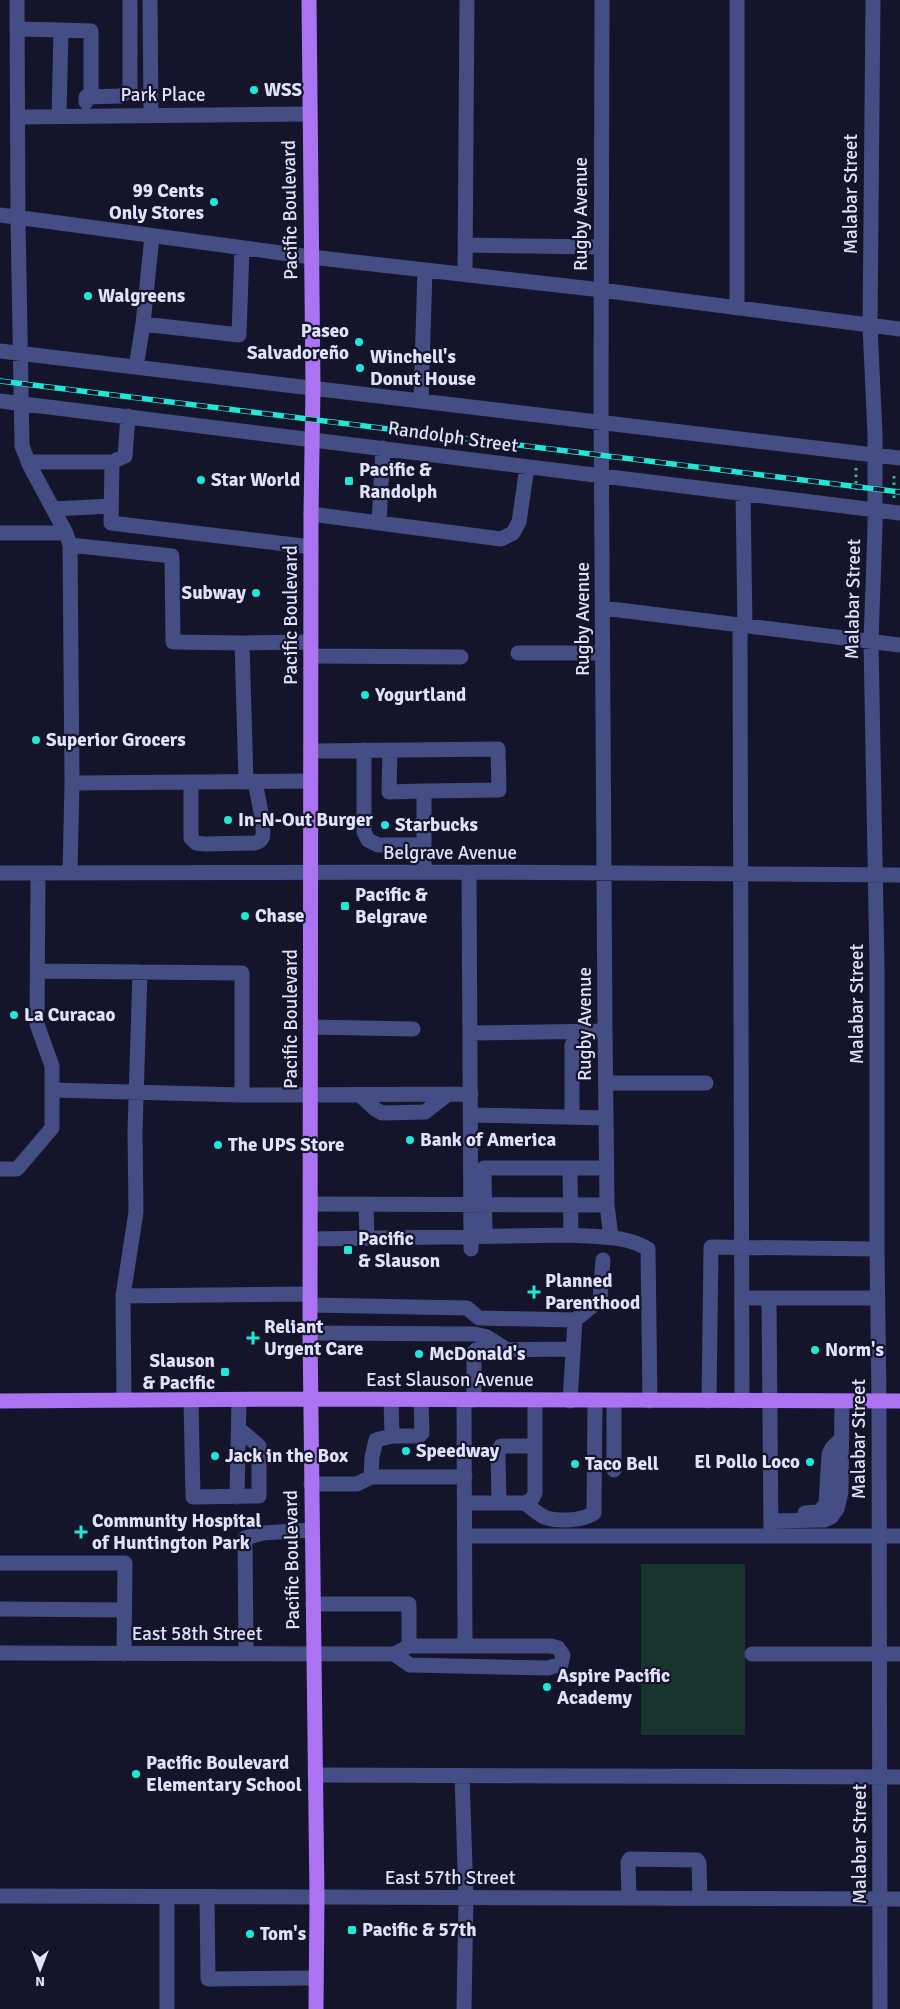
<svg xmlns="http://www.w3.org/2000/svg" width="900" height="2009" font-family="Signika,sans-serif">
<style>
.green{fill:#18342e}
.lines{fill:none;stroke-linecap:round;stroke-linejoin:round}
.path{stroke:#3eb296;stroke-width:3;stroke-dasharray:2.5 4;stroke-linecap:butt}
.minor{stroke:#444d84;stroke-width:15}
.major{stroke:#ab72f1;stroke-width:15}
.rail-casing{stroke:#20e8d8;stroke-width:5.5}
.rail{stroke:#14142a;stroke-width:4;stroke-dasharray:11;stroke-linecap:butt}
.poi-dot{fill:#20e8d8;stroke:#14142a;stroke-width:2}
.labels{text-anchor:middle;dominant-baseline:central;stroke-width:4.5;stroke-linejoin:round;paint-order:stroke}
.poi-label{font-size:19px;font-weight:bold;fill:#e0e2fc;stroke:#14142a;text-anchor:start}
.street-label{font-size:19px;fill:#e0e2fc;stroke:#14142a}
</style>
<rect width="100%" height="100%" fill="#14142a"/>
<!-- green -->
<path class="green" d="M 641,1564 L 745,1564 L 745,1735 L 641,1735 Z"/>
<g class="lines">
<!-- path -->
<path class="path" d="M 856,468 L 856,494
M 894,498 L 894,472"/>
<!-- minor -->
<path class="minor" d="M 17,0 L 18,218 L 22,446 L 30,466 L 66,533 L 70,545 L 72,783 L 70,873
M 150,0 L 151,115
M 602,0 L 601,403 L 605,1031 L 607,1205 L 611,1237
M 873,0 L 870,326 L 875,434 L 875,529 L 871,641 L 877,966 L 877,1249 L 879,1401 L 880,2009
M 17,29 L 61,30
M 86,102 L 86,97 L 121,96 L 130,90 L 130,0
M 59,116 L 61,30 L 91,31 L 91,97
M 18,117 L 309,114
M 0,215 L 311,257 L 593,289 L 900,329
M 465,245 L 601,247
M 465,274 L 467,0
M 737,308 L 737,0
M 143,324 L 152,236
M 0,351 L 900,458
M 136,367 L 143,324 L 239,335 L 242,248
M 421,400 L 425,270
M 0,401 L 900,513
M 128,416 L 125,456 L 112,462 L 111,523 L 311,547
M 28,462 L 112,462
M 743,494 L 745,626
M 53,509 L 111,506
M 311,514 L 501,539 L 513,533 L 519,522 L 527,467
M 379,523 L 383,448
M 0,533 L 66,533
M 70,545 L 172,556 L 173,642 L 242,643 L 246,782
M 603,608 L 900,645
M 740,626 L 742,1401
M 242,643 L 311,642
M 518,653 L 603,653
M 311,656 L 461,657
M 364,750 L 364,832 L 368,840 L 378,845 L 424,845
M 390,750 L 389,792 L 424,791
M 311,751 L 498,749 L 499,790 L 424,791 L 424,872
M 191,782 L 191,838 L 196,843 L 205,844 L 255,843 C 258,842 260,842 262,838 C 266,830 257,793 255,782
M 72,783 L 311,781
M 469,872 L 471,1249
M 0,873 L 469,872 L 900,875
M 38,971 L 242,973 L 242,1095
M 311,1027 L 413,1029
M 470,1033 L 605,1031
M 572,1045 L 572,1117
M 606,1083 L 706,1083
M 52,1090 L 242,1095 L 471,1094
M 360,1095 L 375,1109 L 382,1113 L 425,1112 L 448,1094
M 471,1115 L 606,1118
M 570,1168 L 571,1235
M 0,1169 L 17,1169 L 52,1128 L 52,1066 L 37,1024 L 38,873
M 311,1204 L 607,1205
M 366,1205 L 367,1238
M 485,1236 L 484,1168 L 607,1168
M 311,1239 L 571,1235 C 597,1237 625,1235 648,1249 L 650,1401
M 123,1296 L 136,1212 L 135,1131 L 140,972
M 743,1298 L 878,1298
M 769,1299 L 771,1536
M 310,1305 L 467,1308 L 479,1318 L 575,1320
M 310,1333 L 475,1334 L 487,1337 L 506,1349
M 124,1400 L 123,1296 L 310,1294
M 191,1400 L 193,1497 L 259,1496 L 259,1446 L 239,1429
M 391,1400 L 392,1436
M 464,1400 L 465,1645
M 474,1400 L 474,1352 L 476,1350 L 573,1349
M 570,1401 L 575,1320 L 600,1300 L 603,1260
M 614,1401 L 614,1470
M 709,1401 L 711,1247 L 877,1249
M 371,1477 L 372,1457 L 376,1440 L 392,1436 L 419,1436 L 422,1433 L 421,1401
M 311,1484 L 357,1484 L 371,1477 L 465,1477
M 237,1497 L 239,1400
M 465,1503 L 525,1503 L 532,1499 L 535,1493 L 535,1401
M 499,1503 L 498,1451 L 501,1446 L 535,1446
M 525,1503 C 531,1508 537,1513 544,1517 C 558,1522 582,1521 594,1513 L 595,1401
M 805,1513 L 819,1512 L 826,1504 L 829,1454 L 832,1448 L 842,1438
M 771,1521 L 824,1520 L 831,1517 L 837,1509 L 841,1492 L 842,1401
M 465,1536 L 900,1536
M 0,1563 L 125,1563 L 124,1654
M 313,1604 L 409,1604 L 409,1646
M 0,1609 L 124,1610
M 0,1653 L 394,1654 L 409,1646 L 551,1646 L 558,1648 L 563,1655 L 561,1664 L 548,1668 L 410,1665 L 394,1654
M 246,1654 L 245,1538 L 263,1533 L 312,1530
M 752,1654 L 900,1654
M 315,1775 L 900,1777
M 462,1776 L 466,1898 L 464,2009
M 0,1896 L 900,1899
M 207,1897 L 208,1979 L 316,1978
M 629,1898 L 628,1862 L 630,1859 L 697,1860 L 699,1863 L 700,1898
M 167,2009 L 167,1897"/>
<!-- major -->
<path class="major" d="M 309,0 L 313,387 L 311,514 L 310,1333 L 317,1897 L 316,2009
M 0,1401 L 311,1399 L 900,1401"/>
<defs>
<path id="rail" d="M 0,381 L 900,492"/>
</defs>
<!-- rail casing -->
<use href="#rail" class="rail-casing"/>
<!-- rail -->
<use href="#rail" class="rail"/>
</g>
<!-- markers -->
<g class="poi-dot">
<circle cx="254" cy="90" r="5"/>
<circle cx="214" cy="202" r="5"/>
<circle cx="88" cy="296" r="5"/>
<circle cx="359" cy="342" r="5"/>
<circle cx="360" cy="368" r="5"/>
<circle cx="201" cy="480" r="5"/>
<rect x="344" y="476" width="10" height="10" rx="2.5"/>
<circle cx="256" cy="593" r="5"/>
<circle cx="365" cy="695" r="5"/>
<circle cx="36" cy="740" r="5"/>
<circle cx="228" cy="820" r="5"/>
<circle cx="385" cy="825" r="5"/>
<rect x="340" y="901" width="10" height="10" rx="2.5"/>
<circle cx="245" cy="916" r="5"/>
<circle cx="14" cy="1015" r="5"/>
<circle cx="410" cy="1140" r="5"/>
<circle cx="218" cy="1145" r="5"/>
<rect x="343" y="1245" width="10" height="10" rx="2.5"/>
<path d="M531.5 1284.5h5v5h5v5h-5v5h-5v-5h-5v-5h5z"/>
<path d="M250.5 1330.5h5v5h5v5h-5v5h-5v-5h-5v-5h5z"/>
<circle cx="815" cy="1350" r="5"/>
<circle cx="419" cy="1354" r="5"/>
<rect x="220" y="1367" width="10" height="10" rx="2.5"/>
<circle cx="406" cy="1451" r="5"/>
<circle cx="215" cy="1456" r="5"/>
<circle cx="810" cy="1462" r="5"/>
<circle cx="575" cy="1464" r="5"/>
<path d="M78.5 1524.5h5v5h5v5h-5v5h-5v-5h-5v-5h5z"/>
<circle cx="547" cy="1687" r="5"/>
<circle cx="136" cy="1774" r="5"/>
<rect x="347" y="1925" width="10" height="10" rx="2.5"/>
<circle cx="250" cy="1934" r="5"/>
</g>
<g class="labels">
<!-- poi labels -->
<g class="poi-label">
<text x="264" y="90">WSS</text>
<text x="204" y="191" text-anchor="end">99 Cents<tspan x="204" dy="22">Only Stores</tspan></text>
<text x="98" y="296">Walgreens</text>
<text x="349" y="331" text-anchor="end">Paseo<tspan x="349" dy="22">Salvadoreño</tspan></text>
<text x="370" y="357">Winchell's<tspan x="370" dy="22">Donut House</tspan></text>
<text x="359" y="470">Pacific &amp;<tspan x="359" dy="22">Randolph</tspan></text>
<text x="211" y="480">Star World</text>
<text x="246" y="593" text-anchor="end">Subway</text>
<text x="375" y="695">Yogurtland</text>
<text x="46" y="740">Superior Grocers</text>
<text x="238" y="820">In-N-Out Burger</text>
<text x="395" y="825">Starbucks</text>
<text x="355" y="895">Pacific &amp;<tspan x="355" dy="22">Belgrave</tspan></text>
<text x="255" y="916">Chase</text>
<text x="24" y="1015">La Curacao</text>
<text x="420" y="1140">Bank of America</text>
<text x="228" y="1145">The UPS Store</text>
<text x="358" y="1239">Pacific<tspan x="358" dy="22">&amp; Slauson</tspan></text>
<text x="545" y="1281">Planned<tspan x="545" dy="22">Parenthood</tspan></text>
<text x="264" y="1327">Reliant<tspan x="264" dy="22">Urgent Care</tspan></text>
<text x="825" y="1350">Norm's</text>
<text x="429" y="1354">McDonald's</text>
<text x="215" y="1361" text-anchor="end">Slauson<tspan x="215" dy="22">&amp; Pacific</tspan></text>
<text x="416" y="1451">Speedway</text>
<text x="225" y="1456">Jack in the Box</text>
<text x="800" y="1462" text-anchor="end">El Pollo Loco</text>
<text x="585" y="1464">Taco Bell</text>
<text x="92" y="1521">Community Hospital<tspan x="92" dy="22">of Huntington Park</tspan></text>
<text x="557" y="1676">Aspire Pacific<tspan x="557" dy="22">Academy</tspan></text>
<text x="146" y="1763">Pacific Boulevard<tspan x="146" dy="22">Elementary School</tspan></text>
<text x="362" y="1930">Pacific &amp; 57th</text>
<text x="260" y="1934">Tom's</text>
</g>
<!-- street labels -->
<g class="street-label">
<text x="163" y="95">Park Place</text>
<text transform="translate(851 194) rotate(-90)">Malabar Street</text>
<text transform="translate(290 210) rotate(-91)">Pacific Boulevard</text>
<text transform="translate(581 214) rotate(-90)">Rugby Avenue</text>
<text transform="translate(453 437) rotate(8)">Randolph Street</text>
<text transform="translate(853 599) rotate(-89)">Malabar Street</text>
<text transform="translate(291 615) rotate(-90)">Pacific Boulevard</text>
<text transform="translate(583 619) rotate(-90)">Rugby Avenue</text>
<text x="450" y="853">Belgrave Avenue</text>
<text transform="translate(857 1004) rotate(-90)">Malabar Street</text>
<text transform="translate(291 1019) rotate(-90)">Pacific Boulevard</text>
<text transform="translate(585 1024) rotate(-90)">Rugby Avenue</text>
<text x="450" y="1380">East Slauson Avenue</text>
<text transform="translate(859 1439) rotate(-90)">Malabar Street</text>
<text transform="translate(292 1560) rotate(-91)">Pacific Boulevard</text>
<text x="197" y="1634">East 58th Street</text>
<text transform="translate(860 1844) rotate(-90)">Malabar Street</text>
<text x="450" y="1878">East 57th Street</text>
</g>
</g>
<!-- north arrow -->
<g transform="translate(40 1969) rotate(180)" stroke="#14142a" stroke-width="4" paint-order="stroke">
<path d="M0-4L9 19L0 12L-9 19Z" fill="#e0e2fc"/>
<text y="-8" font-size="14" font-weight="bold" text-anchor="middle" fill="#e0e2fc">N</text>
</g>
</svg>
